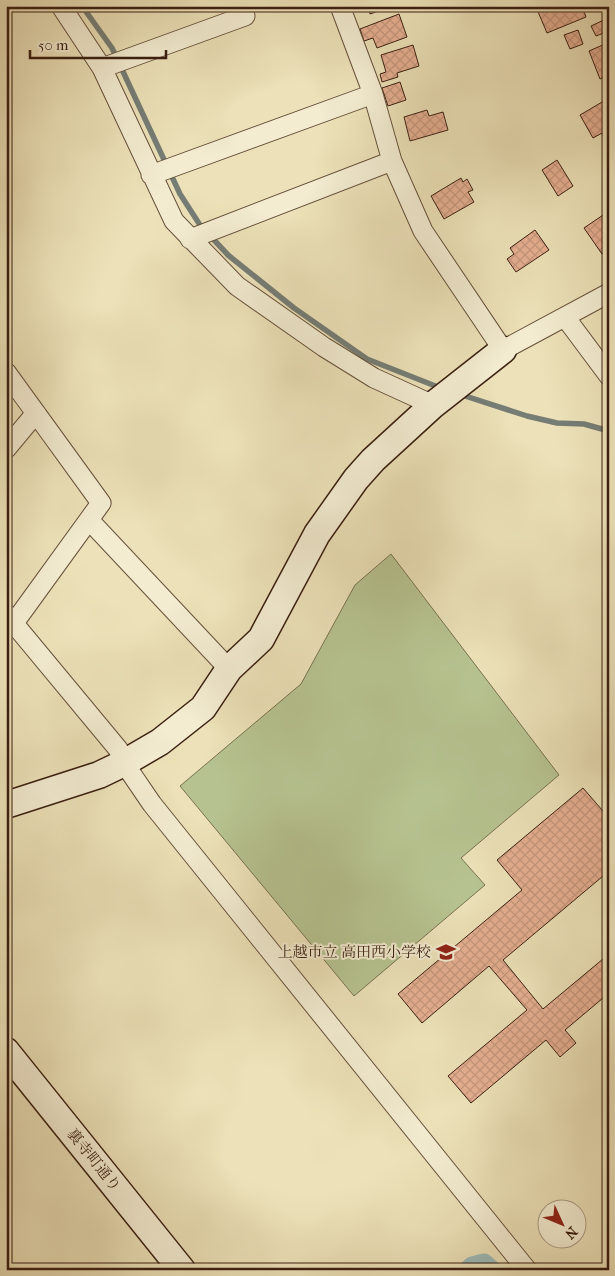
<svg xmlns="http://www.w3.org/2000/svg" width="615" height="1276" font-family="'IM FELL French Canon','Noto Serif JP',serif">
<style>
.green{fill:#b6c390;stroke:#787150}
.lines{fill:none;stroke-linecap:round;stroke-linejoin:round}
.stream{stroke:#757d75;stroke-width:5.5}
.canal{stroke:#9cbbb8;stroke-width:19}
.building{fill:url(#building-cross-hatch);stroke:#3a1f11}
.street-casing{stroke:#66503b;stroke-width:21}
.secondary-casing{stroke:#3a1f11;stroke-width:29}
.street{stroke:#f3ecd1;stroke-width:19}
.secondary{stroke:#f3ecd1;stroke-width:26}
.labels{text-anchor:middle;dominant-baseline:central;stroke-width:4;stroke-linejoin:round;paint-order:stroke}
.poi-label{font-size:15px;fill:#3a1f11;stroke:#f3ecd1;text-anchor:end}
.street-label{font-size:15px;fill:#3a1f11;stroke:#f3ecd1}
</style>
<defs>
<pattern id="building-cross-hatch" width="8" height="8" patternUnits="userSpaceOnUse" patternTransform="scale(1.25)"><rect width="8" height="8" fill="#e5af91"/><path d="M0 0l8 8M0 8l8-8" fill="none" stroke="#c5967c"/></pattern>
</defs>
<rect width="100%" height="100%" fill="#ece1b8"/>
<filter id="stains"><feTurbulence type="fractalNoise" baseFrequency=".004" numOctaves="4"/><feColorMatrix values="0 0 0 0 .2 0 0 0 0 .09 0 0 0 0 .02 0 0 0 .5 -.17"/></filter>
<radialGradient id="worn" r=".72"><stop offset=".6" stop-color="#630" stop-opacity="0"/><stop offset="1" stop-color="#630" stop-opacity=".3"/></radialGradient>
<!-- green -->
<path class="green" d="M 391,554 L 559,775 L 461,858 L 485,885 L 354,996 L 180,786 L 301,684 L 355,585 Z"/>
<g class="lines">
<!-- stream -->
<path class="stream" d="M 82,6 L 112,48 L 180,194 L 200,225 L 228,255 L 294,308 L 367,359 L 443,389
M 459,394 L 527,416 L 557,423 L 584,424 L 609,431"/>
<!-- canal -->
<path class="canal" d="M 468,1270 L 472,1266 L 484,1263 L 492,1270"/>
</g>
<!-- building -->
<path class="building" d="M 368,6 L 393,6 L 370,14 Z
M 539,6 L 576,6 L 577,8 L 582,6 L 586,17 L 547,33 L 536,7 Z
M 399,14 L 407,37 L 377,48 L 373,38 L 364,41 L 360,29 Z
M 606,19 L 609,31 L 596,36 L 591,26 Z
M 578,30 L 583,44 L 570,49 L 564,35 Z
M 605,44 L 609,53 L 609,75 L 600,79 L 589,51 Z
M 413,45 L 419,66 L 397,73 L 398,77 L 382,82 L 380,74 L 386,72 L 381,55 Z
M 400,82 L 406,100 L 388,106 L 382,88 Z
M 609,98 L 609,139 L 606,141 L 602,133 L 593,138 L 580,115 Z
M 427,110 L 429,116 L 443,112 L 448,130 L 410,141 L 404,117 Z
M 557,160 L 573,186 L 558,196 L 542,170 Z
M 461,178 L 463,182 L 467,179 L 473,190 L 468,192 L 474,202 L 444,219 L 431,196 Z
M 609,211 L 609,249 L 602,254 L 584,228 Z
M 535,230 L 549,250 L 516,272 L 507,259 L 514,254 L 510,248 Z
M 583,788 L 609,818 L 609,871 L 503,960 L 543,1009 L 609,954 L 609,993 L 565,1030 L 576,1043 L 560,1057 L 546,1040 L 471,1103 L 448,1076 L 527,1010 L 489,966 L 422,1023 L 398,994 L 522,890 L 497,860 Z"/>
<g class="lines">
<defs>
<path id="street" d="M 61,6 L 102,68 L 174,221 L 237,286 L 324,347 L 374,378 L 433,405
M 340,6 L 373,94 L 392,161 L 423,231 L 503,350 L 609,293
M 102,68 L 245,16 L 241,6
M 151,175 L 373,94
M 190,239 L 392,161
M 565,317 L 609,376
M 6,372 L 101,503 L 14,623
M 6,449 L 36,413
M 90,521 L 229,669
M 6,614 L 118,749 L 124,763 L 152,804 L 527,1270"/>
<path id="secondary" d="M 6,805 L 99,775 L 124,763 L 160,742 L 203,708 L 229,669 L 261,639 L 317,534 L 356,479 L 373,460 L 433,405 L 503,350
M 6,1051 L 182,1270"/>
</defs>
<!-- street casing -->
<use href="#street" class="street-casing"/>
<!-- secondary casing -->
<use href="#secondary" class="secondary-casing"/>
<!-- street -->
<use href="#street" class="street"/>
<!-- secondary -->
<use href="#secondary" class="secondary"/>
</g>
<!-- icons -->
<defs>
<symbol id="school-bare" viewBox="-9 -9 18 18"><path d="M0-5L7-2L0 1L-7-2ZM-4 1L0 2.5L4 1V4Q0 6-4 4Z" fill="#8f2418" stroke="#f3ecd1" stroke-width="2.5" paint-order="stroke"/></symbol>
</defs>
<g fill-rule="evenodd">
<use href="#school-bare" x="432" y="938" width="28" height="28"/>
</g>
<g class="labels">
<!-- poi labels -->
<g class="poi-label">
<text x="431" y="952">上越市立 高田西小学校</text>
</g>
<!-- street labels -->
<g class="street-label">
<text transform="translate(94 1160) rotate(51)">裏寺町通り</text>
</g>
</g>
<!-- margin -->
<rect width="615" height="1276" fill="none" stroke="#ece1b8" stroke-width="25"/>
<rect x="8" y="8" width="600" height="1261" fill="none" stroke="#3a1f11" stroke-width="2.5"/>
<rect x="12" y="12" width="590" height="1251" fill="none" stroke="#3a1f11"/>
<!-- north arrow -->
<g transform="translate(562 1224) rotate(134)"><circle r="24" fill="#f3ecd1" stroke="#a99a84"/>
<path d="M0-4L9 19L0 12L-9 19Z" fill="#8f2418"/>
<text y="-8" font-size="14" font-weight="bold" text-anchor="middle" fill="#3a1f11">N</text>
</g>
<!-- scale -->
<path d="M30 50v8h136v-8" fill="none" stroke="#3a1f11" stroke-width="2.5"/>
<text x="38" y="50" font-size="15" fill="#3a1f11" stroke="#f3ecd1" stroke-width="4" paint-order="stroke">50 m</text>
<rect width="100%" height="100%" filter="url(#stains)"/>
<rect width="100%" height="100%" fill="url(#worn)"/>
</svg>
